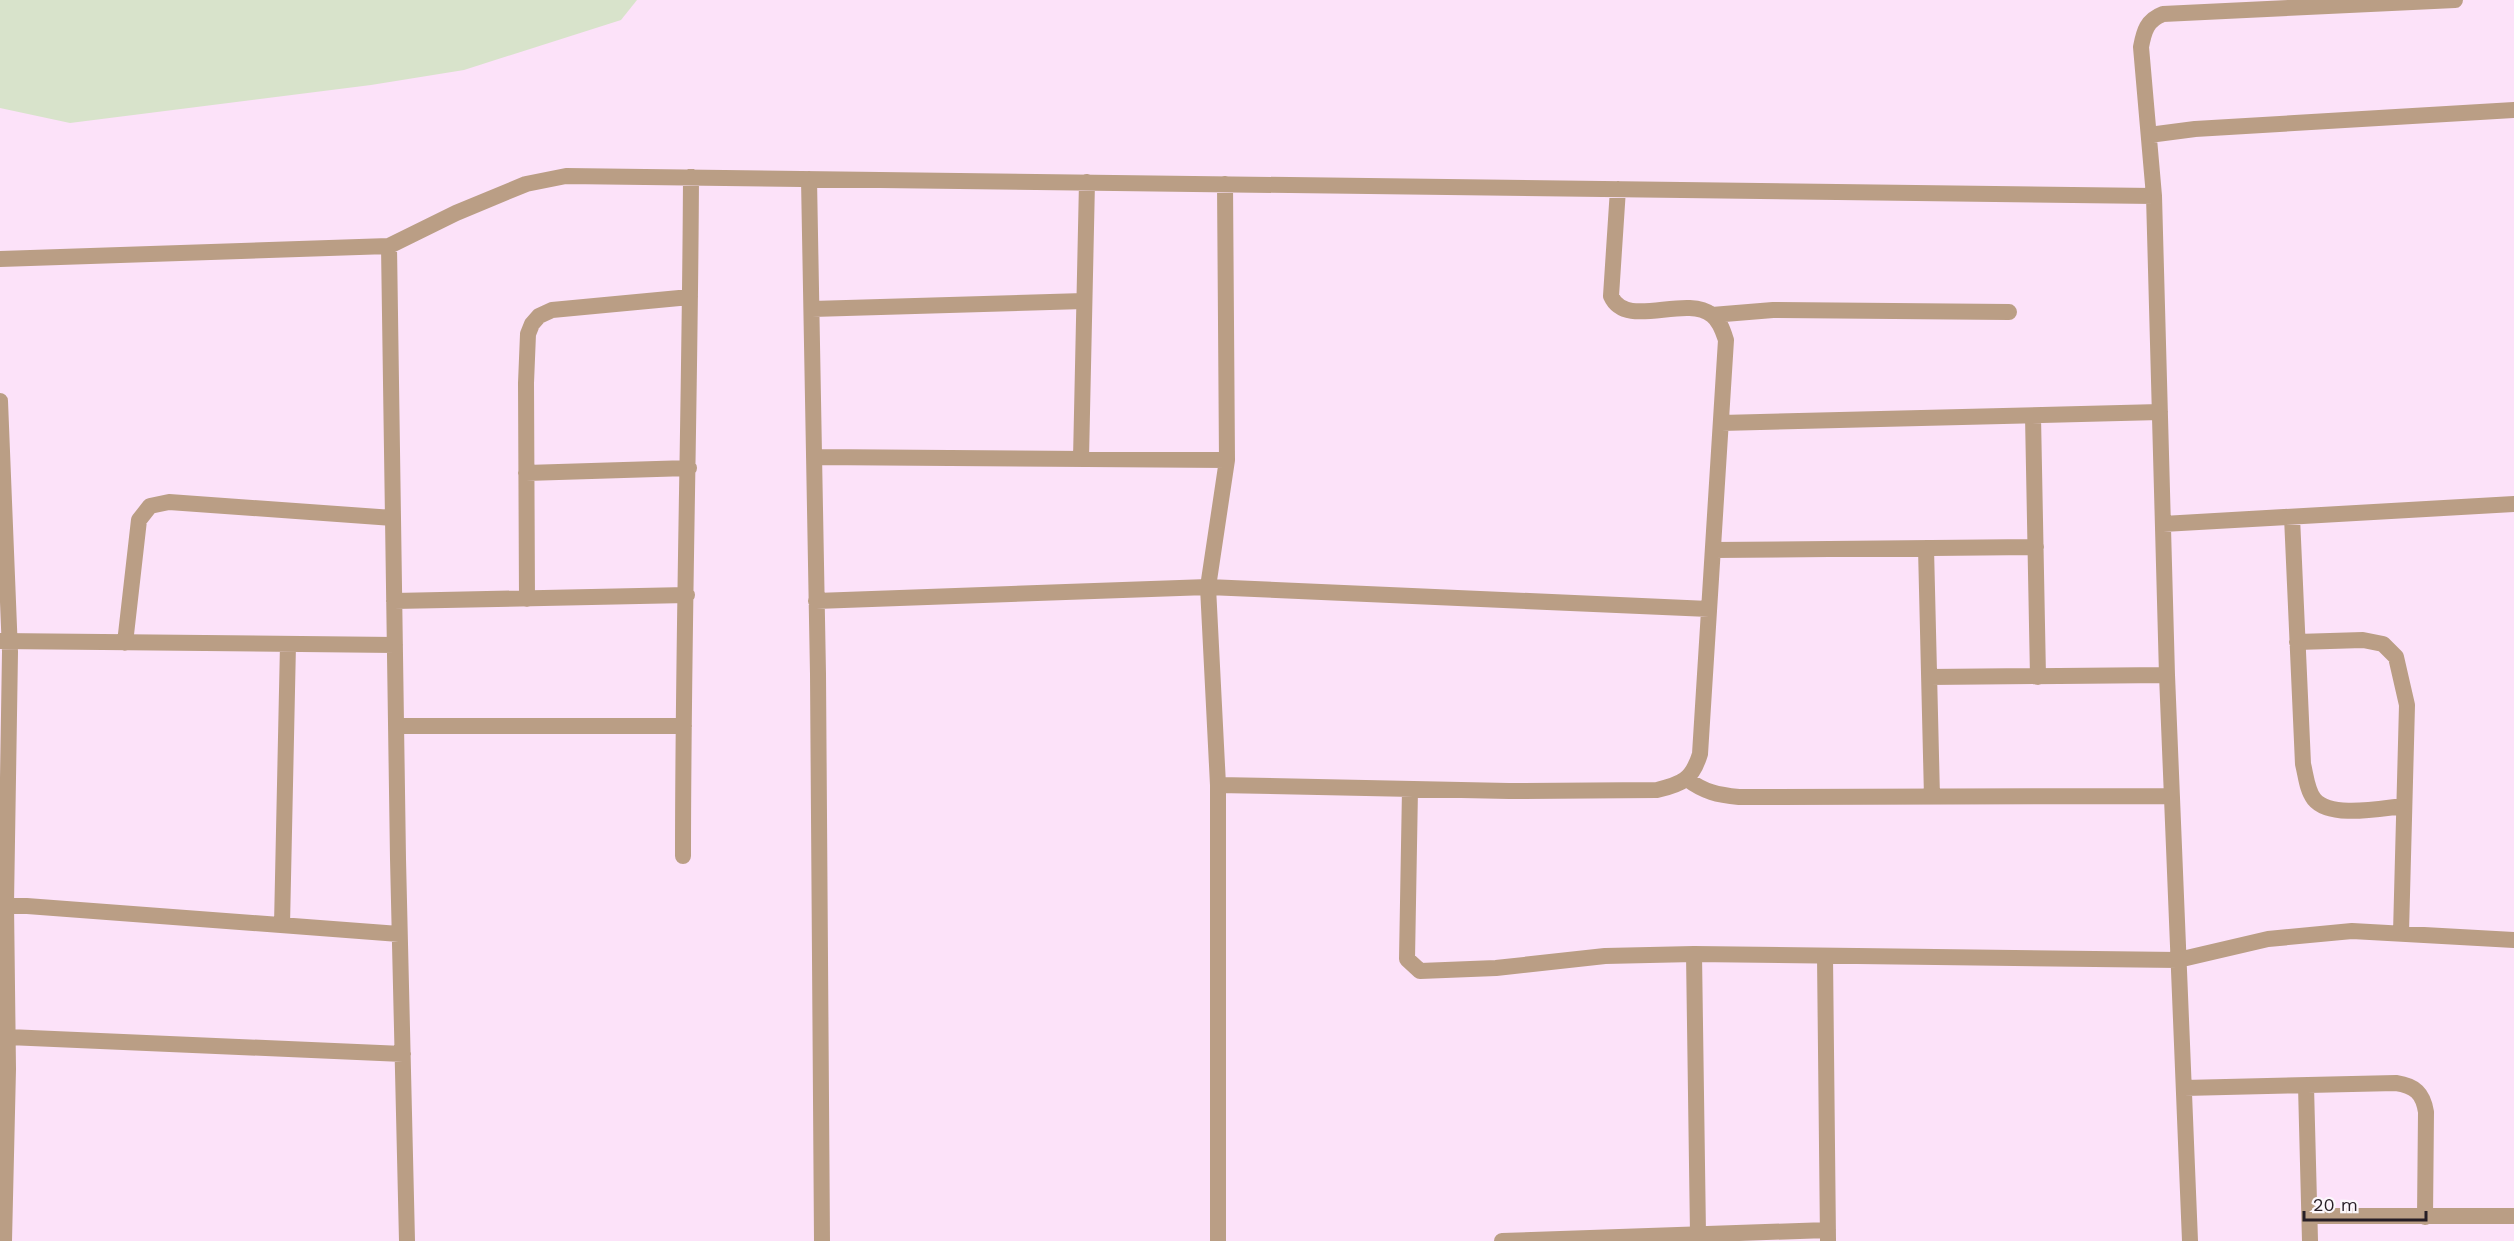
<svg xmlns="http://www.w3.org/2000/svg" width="2514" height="1241" font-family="'Work Sans',sans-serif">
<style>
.green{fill:#d8e3cb}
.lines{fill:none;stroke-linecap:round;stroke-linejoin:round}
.minor{stroke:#ba9e85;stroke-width:16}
</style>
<rect width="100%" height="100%" fill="#fce2f9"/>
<!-- green -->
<path class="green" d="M 0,0 L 637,0 L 621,20 L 464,70 L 371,85 L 70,123 L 0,108 Z"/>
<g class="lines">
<!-- minor -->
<path class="minor" d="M 2149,135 L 2195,129 L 2514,110
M 809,179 L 818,674 L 822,1241
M 389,246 L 398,859 L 407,1241
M 0,259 L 389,246 L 456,213 L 526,184 L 566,176 L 2154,196
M 812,309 L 1084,301
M 1712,315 L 1773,310 L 2009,312
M 0,401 L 10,652 L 6,904 L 8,1069 L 4,1241
M 2033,416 L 2038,677
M 1721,423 L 2160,412
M 814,457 L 1227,460
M 1081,459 L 1087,182
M 526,473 L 689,468
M 2292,517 L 2303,764 C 2306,776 2307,790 2314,799 C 2330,819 2382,808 2404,806
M 2163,524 L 2514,504
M 1926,548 L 1932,797
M 1713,550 L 2036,547
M 527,599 L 526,383 L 528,334 L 532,324 L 539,316 L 552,310 L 690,297
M 394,601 L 687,595
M 816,601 L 1208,587 L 1709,609
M 0,641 L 395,645
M 2297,642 L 2363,640 L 2383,644 L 2396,657 L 2407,705 L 2401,933
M 125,643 L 139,520 L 150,506 L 169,502 L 393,518
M 1929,677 L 2167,675
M 396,726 L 684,726
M 1687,779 C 1704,792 1718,795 1739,797 L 2172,796
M 1218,785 L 1509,791 L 1657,790 C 1682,784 1692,780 1700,754 L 1726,340 C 1723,331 1720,321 1712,315 C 1685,294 1626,330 1611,296 L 1618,189
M 1410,789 L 1407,959 L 1420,971 L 1496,968 L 1605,956 L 1694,954 L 2178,960 L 2268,939 L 2352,931 L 2514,940
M 683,856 C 683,629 690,403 691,177
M 0,904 L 399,934
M 282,925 L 288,644
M 1694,954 L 1698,1234
M 1825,956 L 1828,1240
M 8,1037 L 403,1054
M 2306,1086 L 2310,1241
M 2184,1088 L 2396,1083 C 2415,1086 2423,1093 2426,1112 L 2425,1217
M 2310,1216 L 2514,1216
M 1218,1241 L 1218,785 L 1208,587 L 1227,460 L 1225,184
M 1502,1241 L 1828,1230
M 2190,1241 L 2167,675 L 2154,196 L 2141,47 C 2144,31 2147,20 2163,14 L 2455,0"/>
</g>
<!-- scale -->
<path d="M2304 1211v9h122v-9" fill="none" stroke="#271e26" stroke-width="3"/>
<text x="2313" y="1211" font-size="18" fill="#271e26" stroke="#fcf7fb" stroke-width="4.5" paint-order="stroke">20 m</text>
</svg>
